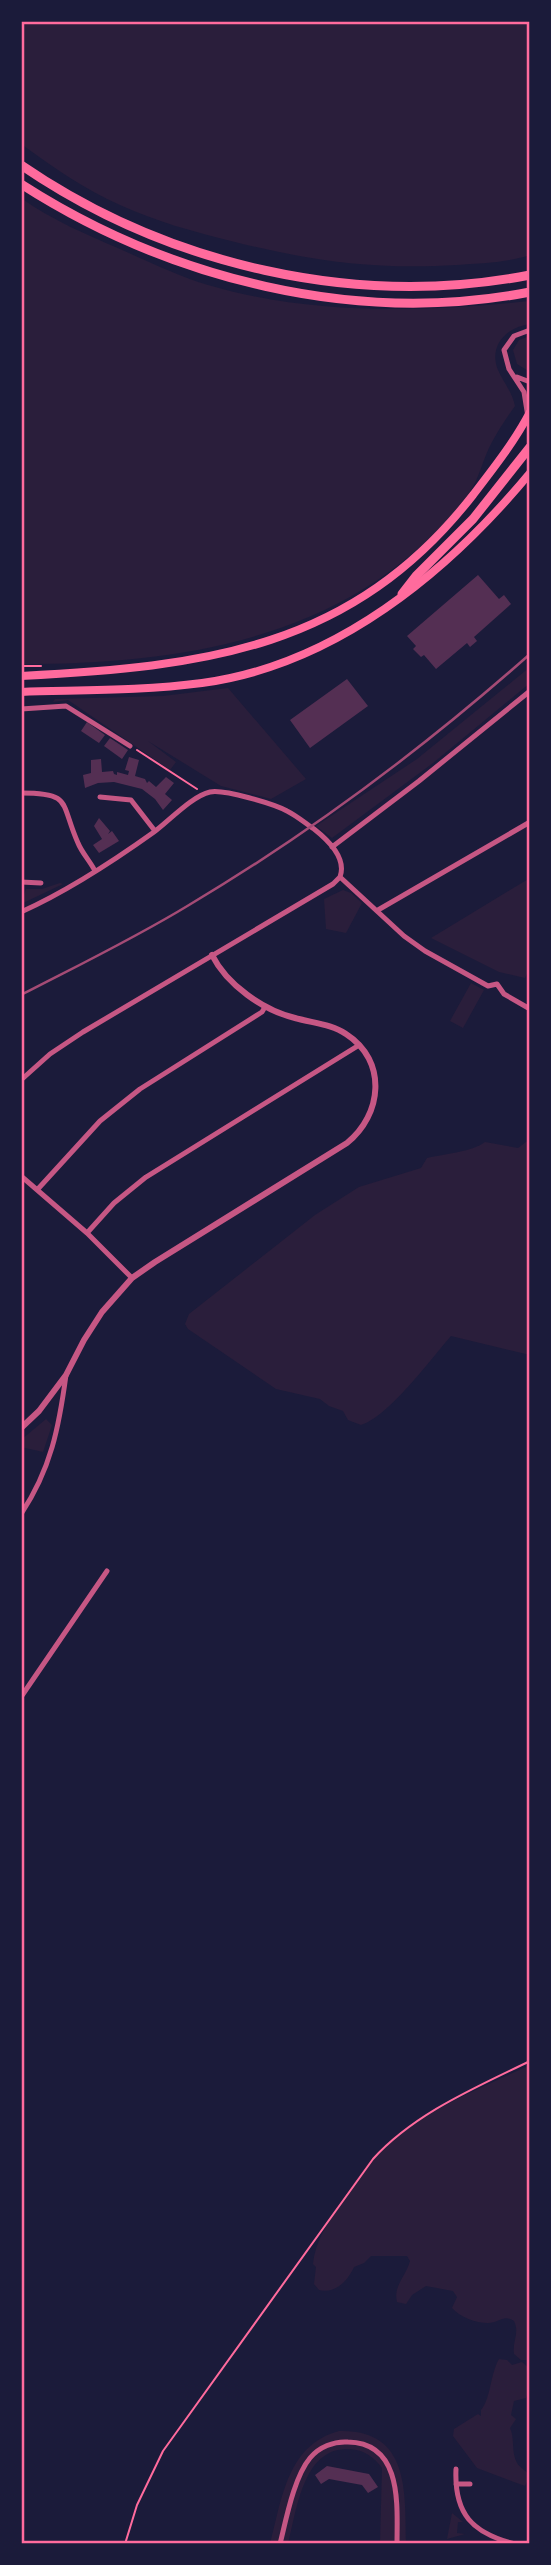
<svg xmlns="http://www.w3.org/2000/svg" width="551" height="2565" font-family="'Fira Sans Condensed',sans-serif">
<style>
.green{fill:#2a1e3b}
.building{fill:#542f53}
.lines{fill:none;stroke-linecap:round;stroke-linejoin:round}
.path{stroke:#ff6b9d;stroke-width:2}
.minor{stroke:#c65784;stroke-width:5}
.tertiary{stroke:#c65784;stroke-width:6}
.primary{stroke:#ff6b9d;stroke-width:8}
.trunk{stroke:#ff6b9d;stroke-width:9}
.rail{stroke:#a44b75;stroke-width:2.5}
.neatline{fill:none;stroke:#ff6b9d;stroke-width:2.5}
</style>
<rect width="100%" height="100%" fill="#1b1b3a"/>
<!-- green -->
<path class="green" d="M 21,21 L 530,21 L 530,255 C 506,263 481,263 457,265 C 374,270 310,261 231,241 C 194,232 155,221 120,205 C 84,189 53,167 21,144 Z
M 21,198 C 52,220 85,234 120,249 C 149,262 178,276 208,285 C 314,316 422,312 530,301 L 530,324 C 507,327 488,345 498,370 C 504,383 512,392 515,406 C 507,417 499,429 492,442 C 483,458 479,480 468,495 C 359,637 188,664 21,664 Z
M 530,336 L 530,372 L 517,364 L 513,350 L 519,340 Z
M 530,667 L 530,683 L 433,763 L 332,838 L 316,826 L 417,759 Z
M 228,688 L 306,779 L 271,799 L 221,786 L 148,741 L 176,762 L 170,770 L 68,700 L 53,702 L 55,699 L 163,696 Z
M 530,878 L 530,968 L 525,978 L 499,972 L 431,938 Z
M 60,883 L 63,884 L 21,904 L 26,889 L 42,889 Z
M 343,890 L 351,893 L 362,903 L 346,933 L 326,929 L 324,899 Z
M 471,983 L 484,990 L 463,1028 L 450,1021 Z
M 530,1139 L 530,1355 L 451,1336 C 431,1359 388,1417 361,1425 L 348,1420 L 343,1411 L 329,1406 L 320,1399 L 276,1389 L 188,1329 L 185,1324 L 189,1314 L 315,1215 L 359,1187 L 421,1168 L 427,1158 C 444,1154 472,1152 485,1142 L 518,1148 Z
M 46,1419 L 52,1425 L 43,1452 L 21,1447 L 21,1440 Z
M 530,2065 L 530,2360 L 521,2360 L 514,2354 C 512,2342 520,2333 514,2321 C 504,2314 499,2323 488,2323 C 476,2323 460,2317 452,2308 L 457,2297 L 453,2291 L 426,2286 L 412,2295 L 406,2304 L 397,2302 C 393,2286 406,2276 410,2261 L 407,2256 L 371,2256 L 364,2263 L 354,2267 C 348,2281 335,2294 319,2290 L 314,2284 L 316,2267 L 313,2264 C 315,2242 327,2224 339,2206 C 353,2184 368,2160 388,2142 C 426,2110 485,2086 530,2065 Z
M 499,2359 L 507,2360 L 512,2365 L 522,2362 L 530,2369 L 530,2386 L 526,2398 L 514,2401 L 511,2415 L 516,2419 L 510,2428 C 515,2439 511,2452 517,2463 C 519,2467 527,2471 530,2476 L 525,2486 L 477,2468 L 453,2436 L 454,2429 L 478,2414 L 481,2416 L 481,2410 C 491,2398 490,2375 499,2359 Z
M 339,2431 C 410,2429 405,2492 406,2544 L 380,2544 L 382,2468 C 374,2457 364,2450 350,2449 C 303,2446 297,2510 288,2544 L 270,2544 C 282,2499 287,2445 339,2431 Z
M 452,2513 L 463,2522 L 458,2522 L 457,2533 L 465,2534 L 447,2539 Z"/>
<!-- building -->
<path class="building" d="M 478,575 L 499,599 L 504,595 L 511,604 L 474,637 L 477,641 L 470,647 L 467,643 L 436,669 L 424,655 L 421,657 L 413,649 L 416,646 L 407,636 Z
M 347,679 L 368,706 L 310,748 L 290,720 Z
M 87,722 L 105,735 L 99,743 L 81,731 Z
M 110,738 L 128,750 L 122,759 L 104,746 Z
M 129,757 L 139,760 L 135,776 L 145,779 L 147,783 L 149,781 L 156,787 L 166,777 L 174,783 L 165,794 L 172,800 L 163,810 L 155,799 L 142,789 L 114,782 L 98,783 L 85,788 L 83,775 L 91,773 L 91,760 L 101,759 L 102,772 L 113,771 L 114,774 L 117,775 L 117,772 L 128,775 L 129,771 L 125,770 Z
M 99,818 L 110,831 L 108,834 L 112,831 L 119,841 L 99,853 L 93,845 L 102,839 L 94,826 Z
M 327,2466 L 369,2474 L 378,2487 L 368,2493 L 362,2485 L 329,2479 L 321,2484 L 315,2475 Z"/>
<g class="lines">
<!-- path -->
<path class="path" d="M 21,666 L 41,666
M 137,750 L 197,789
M 125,2544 L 137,2505 L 163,2451 L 373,2159 C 415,2113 475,2088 530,2061"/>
<!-- minor -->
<path class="minor" d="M 517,377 L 530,382
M 528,417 L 524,392 L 509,369 L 504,350 L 514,336 L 530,330
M 21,709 L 66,706 L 130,746
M 21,793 C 73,793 60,803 78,843 C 82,853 90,861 95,871
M 100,797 L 131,800 L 155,831
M 332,847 L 419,781 L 530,691
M 21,882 L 41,883
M 378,910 L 530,822
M 21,912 C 68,891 112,862 154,832 C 169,821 192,796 210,792 C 224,789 274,804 287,811 C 297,816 305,823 314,829 C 328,840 347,858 340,877 L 404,936 L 425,951 L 488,986 L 497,984 L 504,994 L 530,1009
M 21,1080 L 50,1054 L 83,1032 L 333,884 L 340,877
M 21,1176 L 87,1233 L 132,1278
M 37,1190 L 100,1121 L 140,1089 L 262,1012 L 265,1007
M 87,1233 L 114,1203 L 146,1177 L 359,1045
M 21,1514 C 51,1469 59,1427 66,1375
M 21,1697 L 107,1571
M 456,2469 C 454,2514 472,2533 515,2544
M 456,2484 L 470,2484
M 280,2544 C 286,2520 294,2477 310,2458 C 319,2447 334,2441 348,2442 C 403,2443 397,2506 397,2544"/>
<!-- tertiary -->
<path class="tertiary" d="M 21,1428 L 39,1411 L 66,1375 L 84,1340 L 102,1312 L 132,1278 L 155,1262 L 347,1143 C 382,1115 388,1061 346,1034 C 332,1024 312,1023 295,1018 C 263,1010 227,985 212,955"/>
<!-- primary -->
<path class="primary" d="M 21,676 C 204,667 353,649 473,495 C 493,469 515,441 530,412
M 21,692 C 81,690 142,691 202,683 C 335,665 447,573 530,473"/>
<!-- trunk -->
<path class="trunk" d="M 21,165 C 167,265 355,309 530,275
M 21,184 C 169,279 355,326 530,292
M 402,594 L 416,576 L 473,519 L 530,447"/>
<!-- rail -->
<path class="rail" d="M 21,995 C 77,966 135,938 189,905 C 310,833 425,747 530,654"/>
</g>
<!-- border -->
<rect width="551" height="2565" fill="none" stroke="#1b1b3a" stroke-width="46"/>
<rect x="23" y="23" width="505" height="2519" class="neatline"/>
</svg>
